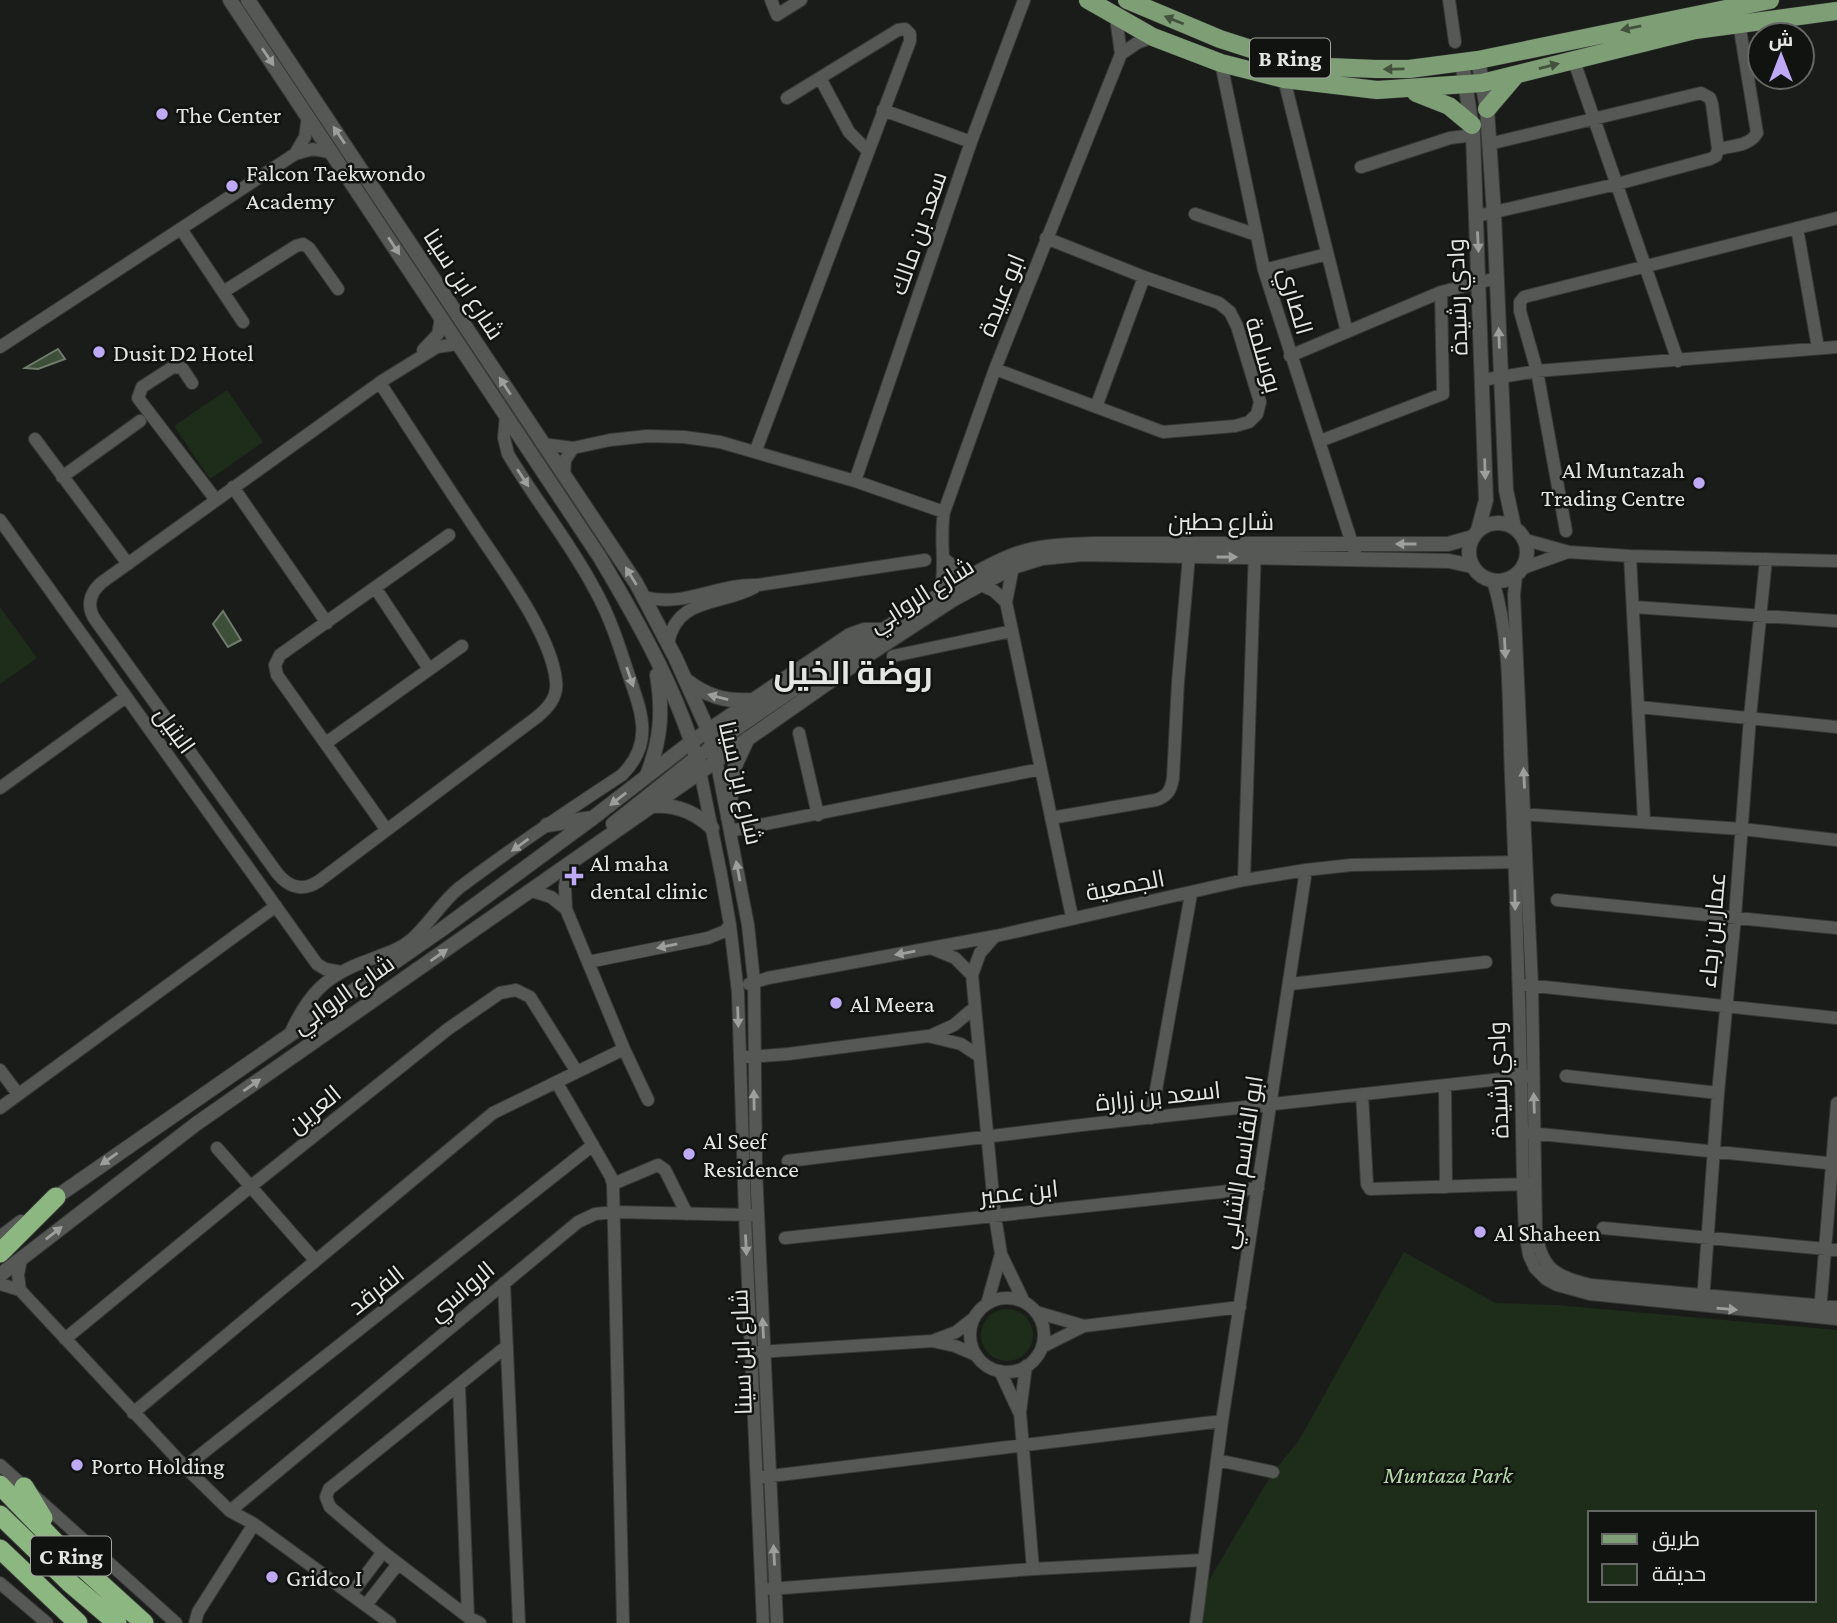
<svg xmlns="http://www.w3.org/2000/svg" width="1837" height="1623" font-family="'Crimson Pro',Cairo,serif">
<style>
.green{fill:#1e2d1a;fill-rule:evenodd}
.water{fill:#3d4f39;stroke:#6f7c6c;stroke-width:2}
.lines{fill:none;stroke-linecap:round;stroke-linejoin:round}
.minor-casing{stroke:#363836;stroke-width:14}
.tertiary-casing{stroke:#363836;stroke-width:16}
.primary-casing{stroke:#363836;stroke-width:19}
.trunk-casing{stroke:#363836;stroke-width:21}
.minor{stroke:#555854;stroke-width:12}
.tertiary{stroke:#555854;stroke-width:14}
.primary{stroke:#7e9f75;stroke-width:18}
.trunk{stroke:#8cb780;stroke-width:19}
.oneway{fill:#42523d}
.oneway2{fill:#9c9f9c}
.poi-dot{fill:#bea9f4;stroke:#111310;stroke-width:2.5}
.labels{text-anchor:middle;dominant-baseline:central;stroke-width:5;stroke-linejoin:round;paint-order:stroke}
.shield{fill:#111310;stroke:#a5a7a4;stroke-width:2}
.shield-label{font-size:23px;font-weight:bold;fill:#e4e6e3}
.poi-label{font-size:24px;fill:#e4e6e3;stroke:#111310;text-anchor:start}
.street-label{font-size:24px;fill:#e4e6e3;stroke:#111310}
.park-label{font-size:24px;font-style:italic;fill:#b5d8ab;stroke:#111310}
.district-label{font-size:32px;font-weight:bold;fill:#e4e6e3;stroke:#111310}
</style>
<rect width="100%" height="100%" fill="#1a1c19"/>
<!-- green -->
<path class="green" d="M 227,390 L 263,442 L 210,479 L 174,426 Z
M 0,607 L 37,658 L 0,684 Z
M 1404,1252 L 1495,1303 L 1556,1305 L 1837,1330 L 1837,1623 L 1202,1623 L 1206,1585 L 1273,1472 L 1298,1442 ZM 1590,1513 L 1814,1513 L 1814,1600 L 1590,1600 Z
M981 1335a26 26 0 1 1 52 0a26 26 0 1 1-52 0Z"/>
<!-- water -->
<path class="water" d="M 58,349 L 65,359 L 38,369 L 25,368 Z
M 223,611 L 241,640 L 228,647 L 213,624 Z"/>
<g class="lines">
<defs>
<path id="minor" d="M 771,0 L 777,15 L 801,0
M 1449,0 L 1455,42
M 1121,54 L 1137,43 L 1153,37
M 1221,63 L 1264,270 L 1357,559
M 1576,67 L 1678,361
M 820,78 L 849,132 L 868,151
M 1284,79 L 1347,332
M 883,110 L 971,142
M 1489,144 L 1701,93 L 1710,98 L 1712,104 L 1718,149
M 1718,149 C 1731,146 1750,146 1757,133 L 1739,23
M 295,154 L 305,137 L 308,116
M 1361,167 L 1450,138 L 1473,135
M 1195,214 L 1257,235
M 1477,216 L 1617,184 L 1710,159 L 1716,156 L 1718,149
M 1797,228 L 1818,348
M 181,229 L 243,322
M 1264,270 L 1327,254
M 223,292 L 296,246 L 303,244 L 309,248 L 338,289
M 0,347 L 295,154 L 313,149 L 332,153
M 423,350 L 438,334 L 441,318
M 1290,356 L 1441,292 L 1497,278
M 995,369 L 1163,432 L 1235,426 L 1249,422 L 1257,414 L 1260,402 L 1237,326 L 1230,312 L 1219,303 L 1144,277 L 1046,238
M 1482,380 L 1537,371 L 1837,347
M 192,383 L 182,368 L 173,367 L 142,387 L 138,398 L 216,500
M 380,383 C 410,429 440,476 471,522 C 498,564 551,632 556,681 C 558,697 548,708 537,717 L 319,881 C 303,892 289,888 277,873 L 96,621 C 86,607 89,594 101,583 L 382,381 L 437,347 L 457,344
M 1096,407 L 1144,277
M 35,439 L 128,564
M 1320,441 L 1443,394 L 1441,292
M 542,444 L 573,448 L 610,440 L 647,436 L 684,437 L 720,442 L 855,481 L 944,512
M 756,450 L 910,41 L 910,34 L 905,29 L 898,30 L 787,98
M 564,475 L 565,460 L 573,448
M 62,477 L 140,421
M 855,481 L 971,142 L 1024,0
M 233,487 L 327,623
M 0,520 L 317,964 L 325,969 L 341,972
M 1566,531 L 1537,371 L 1520,311 L 1520,302 L 1524,297 L 1837,218
M 1526,540 L 1569,552 L 1630,556 L 1837,561
M 1630,556 L 1644,821
M 943,558 L 956,568 L 975,575
M 1013,567 L 1006,602 L 1072,917
M 1523,568 L 1568,552
M 1516,576 L 1514,595 L 1532,985 L 1536,1229 C 1540,1268 1555,1277 1591,1285 L 1837,1307
M 1493,581 C 1512,641 1508,713 1511,776 C 1517,912 1521,1048 1523,1185 L 1525,1232 L 1529,1255 L 1535,1268 L 1546,1279 L 1557,1285 L 1590,1294 L 1837,1319
M 979,584 L 994,591 L 1006,602
M 376,589 L 429,669
M 940,595 C 947,567 939,540 944,512 L 995,369 L 1121,54 L 1116,18
M 644,597 C 684,608 718,583 758,585 L 925,560
M 1634,607 L 1837,621
M 668,644 C 676,596 722,606 755,587
M 893,656 L 1012,631
M 1639,707 L 1837,727
M 799,733 L 818,815
M 326,743 L 462,646
M 716,759 L 748,925 L 754,981 L 756,1170 L 777,1623
M 700,771 L 721,874 L 730,925 L 738,993 L 745,1215 L 763,1623
M 0,788 L 126,697
M 1520,814 L 1742,829 L 1837,840
M 1051,818 L 1156,800 C 1168,796 1171,790 1173,778 L 1178,682 L 1189,556
M 386,829 L 277,675 L 275,665 L 280,655 L 449,535
M 730,831 L 1041,769
M 568,865 L 565,887 L 566,909 L 624,1049 L 648,1100
M 1244,880 L 1255,548
M 532,891 L 551,897 L 566,909
M 1557,900 L 1837,928
M 995,936 L 980,953 L 972,975 L 995,1216 L 1001,1254 L 1024,1302
M 933,949 L 955,958 L 972,975
M 588,962 L 708,938 L 725,931 L 730,925
M 749,984 L 768,978 L 996,936 L 1244,880 L 1306,870 L 1351,865 L 1520,862
M 1290,984 L 1486,962
M 1526,985 L 1837,1018
M 290,1034 C 308,994 326,975 369,960 C 384,954 399,950 412,939 C 429,924 441,903 459,888 C 512,848 567,811 622,775 C 656,741 640,709 627,670 C 618,642 609,615 595,590 C 570,542 535,500 508,454 L 504,438 L 506,415
M 932,1035 L 954,1025 L 975,1007
M 747,1057 L 788,1054 L 928,1036 L 961,1044 L 979,1056
M 0,1070 L 18,1094
M 1566,1076 L 1718,1093
M 557,1083 L 611,1177 L 613,1184 L 623,1623
M 1445,1086 L 1446,1187
M 1362,1094 L 1367,1184 L 1370,1189 L 1529,1184
M 0,1108 L 276,906
M 1151,1118 L 1191,894
M 1530,1133 L 1837,1164
M 217,1148 L 315,1260
M 788,1161 L 1082,1125 L 1528,1076
M 613,1184 L 658,1165 L 665,1170 L 687,1214
M 1603,1228 L 1837,1250
M 785,1238 L 1258,1188
M 504,1283 L 519,1623
M 0,1284 L 20,1290 L 185,1467 L 230,1511 L 254,1524 L 390,1623
M 20,1290 L 18,1275 L 21,1259
M970 1335a37 37 0 1 1 74 0a37 37 0 1 1-74 0Z
M 1703,1301 L 1718,1093 L 1735,917 L 1750,717 L 1766,559
M 987,1304 L 1001,1254
M 1036,1312 L 1084,1326
M 1820,1312 L 1837,1103
M 65,1339 L 250,1187 L 448,1029 L 500,993 L 516,990 L 530,997 L 577,1072
M 932,1341 L 956,1332 L 974,1318
M 1042,1347 L 1084,1326 L 1240,1307
M 759,1352 L 932,1341 L 955,1346 L 976,1355
M 1026,1366 L 1020,1412 L 1033,1569
M 1000,1371 L 1019,1412
M 459,1386 L 468,1617
M 133,1413 L 493,1113 L 624,1049
M 1217,1460 L 1273,1472
M 0,1465 L 176,1623
M 185,1467 L 593,1145
M 763,1477 L 1222,1421
M 230,1511 L 578,1222 L 595,1214 L 614,1212 L 752,1215
M 0,1583 L 47,1623
M 770,1589 L 1033,1569 L 1203,1560
M 352,1593 L 383,1552
M 366,1605 L 398,1564
M 195,1623 L 198,1612 L 254,1524
M 480,1623 L 468,1617 L 383,1552 L 330,1507 L 326,1497 L 329,1489 L 507,1346
M 1196,1623 L 1222,1421 L 1306,870"/>
<path id="tertiary" d="M 230,0 L 599,556 C 639,623 680,695 700,771
M 248,0 L 636,583 L 675,657 L 708,730 L 716,759
M 1478,60 L 1487,109 L 1494,214 L 1506,490 L 1514,527
M 1462,62 L 1473,135 L 1486,500 L 1478,530
M1469 552a29 29 0 1 1 58 0a29 29 0 1 1-58 0Z
M 686,680 C 706,696 726,702 752,700
M 707,751 L 713,744 C 781,698 848,651 918,608 C 948,590 979,569 1011,556 C 1038,545 1068,545 1096,544 L 1448,544 L 1473,537
M 647,775 C 661,740 663,711 657,675
M 652,806 C 676,804 695,812 712,828
M 728,817 L 735,766 L 748,738
M 613,824 L 701,754
M 547,825 L 592,818
M 49,1202 L 441,930 L 594,817 L 691,742 L 850,635 L 864,630 L 882,630
M 0,1238 L 21,1222
M 0,1275 L 196,1124 L 865,657 L 954,599 L 1013,567 L 1042,558 L 1083,554 L 1449,561 L 1472,566"/>
<path id="primary" d="M 1088,0 L 1153,37 L 1221,63 L 1284,79 L 1377,90 L 1482,83 L 1695,30 L 1837,11
M 1127,0 L 1220,39 L 1251,49 L 1329,67 L 1376,69 L 1409,69 L 1478,60 L 1770,0
M 1416,93 L 1449,106 L 1472,125
M 1487,109 L 1516,75"/>
<path id="trunk" d="M 0,1253 L 56,1197
M 0,1485 L 57,1544 L 144,1623
M 24,1487 L 43,1518
M 0,1515 L 70,1583 L 117,1623
M 0,1549 L 78,1623"/>
</defs>
<!-- minor casing -->
<use href="#minor" class="minor-casing"/>
<!-- tertiary casing -->
<use href="#tertiary" class="tertiary-casing"/>
<!-- primary casing -->
<use href="#primary" class="primary-casing"/>
<!-- trunk casing -->
<use href="#trunk" class="trunk-casing"/>
<!-- minor -->
<use href="#minor" class="minor"/>
<!-- tertiary -->
<use href="#tertiary" class="tertiary"/>
<!-- primary -->
<use href="#primary" class="primary"/>
<!-- trunk -->
<use href="#trunk" class="trunk"/>
</g>
<!-- one-way arrows -->
<defs><path id="oneway-solid" d="M-6-.8H1V-3.2L6.5 0L1 3.2V.8H-6Z" transform="scale(1.75)"/></defs>
<g class="oneway">
<use href="#oneway-solid" transform="translate(1174 20) rotate(-158)"/>
<use href="#oneway-solid" transform="translate(1631 28) rotate(168)"/>
<use href="#oneway-solid" transform="translate(1549 66) rotate(-14)"/>
<use href="#oneway-solid" transform="translate(1394 69) rotate(179)"/>
</g>
<g class="oneway2">
<use href="#oneway-solid" transform="translate(268 57) rotate(56)"/>
<use href="#oneway-solid" transform="translate(339 135) rotate(-124)"/>
<use href="#oneway-solid" transform="translate(1478 242) rotate(87)"/>
<use href="#oneway-solid" transform="translate(394 246) rotate(57)"/>
<use href="#oneway-solid" transform="translate(1499 338) rotate(-92)"/>
<use href="#oneway-solid" transform="translate(505 386) rotate(-123)"/>
<use href="#oneway-solid" transform="translate(1485 469) rotate(88)"/>
<use href="#oneway-solid" transform="translate(523 478) rotate(57)"/>
<use href="#oneway-solid" transform="translate(1406 544) rotate(180)"/>
<use href="#oneway-solid" transform="translate(1227 557)"/>
<use href="#oneway-solid" transform="translate(631 576) rotate(-122)"/>
<use href="#oneway-solid" transform="translate(1505 648) rotate(87)"/>
<use href="#oneway-solid" transform="translate(630 677) rotate(71)"/>
<use href="#oneway-solid" transform="translate(718 697) rotate(-165)"/>
<use href="#oneway-solid" transform="translate(1524 778) rotate(-93)"/>
<use href="#oneway-solid" transform="translate(618 799) rotate(142)"/>
<use href="#oneway-solid" transform="translate(520 845) rotate(144)"/>
<use href="#oneway-solid" transform="translate(738 871) rotate(-101)"/>
<use href="#oneway-solid" transform="translate(1515 900) rotate(89)"/>
<use href="#oneway-solid" transform="translate(667 946) rotate(169)"/>
<use href="#oneway-solid" transform="translate(905 953) rotate(170)"/>
<use href="#oneway-solid" transform="translate(439 955) rotate(-35)"/>
<use href="#oneway-solid" transform="translate(738 1017) rotate(88)"/>
<use href="#oneway-solid" transform="translate(252 1085) rotate(-35)"/>
<use href="#oneway-solid" transform="translate(754 1100) rotate(-91)"/>
<use href="#oneway-solid" transform="translate(1534 1103) rotate(-92)"/>
<use href="#oneway-solid" transform="translate(109 1159) rotate(145)"/>
<use href="#oneway-solid" transform="translate(54 1233) rotate(-38)"/>
<use href="#oneway-solid" transform="translate(746 1245) rotate(87)"/>
<use href="#oneway-solid" transform="translate(1727 1309) rotate(5)"/>
<use href="#oneway-solid" transform="translate(763 1328) rotate(-93)"/>
<use href="#oneway-solid" transform="translate(774 1555) rotate(-93)"/>
</g>
<!-- markers -->
<g class="poi-dot">
<circle cx="162" cy="114" r="7"/>
<circle cx="232" cy="186" r="7"/>
<circle cx="99" cy="352" r="7"/>
<circle cx="1699" cy="483" r="7"/>
<path d="M570.5 865.5h7v7h7v7h-7v7h-7v-7h-7v-7h7z"/>
<circle cx="836" cy="1003" r="7"/>
<circle cx="689" cy="1154" r="7"/>
<circle cx="1480" cy="1232" r="7"/>
<circle cx="77" cy="1465" r="7"/>
<circle cx="272" cy="1577" r="7"/>
</g>
<g class="labels">
<!-- shield labels -->
<g class="shield">
<rect x="1250" y="38.5" width="80" height="39" rx="5"/>
<rect x="31" y="1536.5" width="80" height="39" rx="5"/>
</g>
<g class="shield-label">
<text x="1290" y="58">B Ring</text>
<text x="71" y="1556">C Ring</text>
</g>
<!-- poi labels -->
<g class="poi-label">
<text x="176" y="114">The Center</text>
<text x="246" y="172">Falcon Taekwondo<tspan x="246" dy="28">Academy</tspan></text>
<text x="113" y="352">Dusit D2 Hotel</text>
<text x="1685" y="469" text-anchor="end">Al Muntazah<tspan x="1685" dy="28">Trading Centre</tspan></text>
<text x="590" y="862">Al maha<tspan x="590" dy="28">dental clinic</tspan></text>
<text x="850" y="1003">Al Meera</text>
<text x="703" y="1140">Al Seef<tspan x="703" dy="28">Residence</tspan></text>
<text x="1494" y="1232">Al Shaheen</text>
<text x="91" y="1465">Porto Holding</text>
<text x="286" y="1577">Gridco I</text>
</g>
<!-- street labels -->
<g class="street-label">
<text transform="translate(918 233) rotate(-71)">سعد بن مالك</text>
<text transform="translate(464 284) rotate(57)">شارع ابن سينا</text>
<text transform="translate(1001 295) rotate(-68)">ابو عبيدة</text>
<text transform="translate(1457 297) rotate(-92)">وادي رشيدة</text>
<text transform="translate(1296 301) rotate(74)">الصاري</text>
<text transform="translate(1264 355) rotate(74)">بوسلمة</text>
<text x="1221" y="521">شارع حطين</text>
<text transform="translate(921 595) rotate(-32)">شارع الروابي</text>
<text transform="translate(175 730) rotate(54)">البتيل</text>
<text transform="translate(741 783) rotate(77)">شارع ابن سينا</text>
<text transform="translate(1125 885) rotate(-11)">الجمعية</text>
<text transform="translate(1712 930) rotate(-85)">عمار بن رجاء</text>
<text transform="translate(343 994) rotate(-35)">شارع الروابي</text>
<text transform="translate(1498 1080) rotate(-92)">وادي رشيدة</text>
<text transform="translate(1158 1096) rotate(-6)">اسعد بن زرارة</text>
<text transform="translate(314 1109) rotate(-39)">العرين</text>
<text transform="translate(1241 1162) rotate(-81)">ابو القاسم الشابي</text>
<text transform="translate(1019 1192) rotate(-6)">ابن عمير</text>
<text transform="translate(376 1290) rotate(-38)">الفرقد</text>
<text transform="translate(461 1291) rotate(-40)">الرواسي</text>
<text transform="translate(741 1352) rotate(-92)">شارع ابن سينا</text>
</g>
<!-- park labels -->
<g class="park-label">
<text x="1448" y="1474">Muntaza Park</text>
</g>
<!-- district labels -->
<g class="district-label">
<text x="853" y="673">روضة الخيل</text>
</g>
</g>
<!-- legend -->
<rect x="1588" y="1511" width="228" height="91" fill="#111310" stroke="#656764" stroke-width="2"/>
<rect x="1602" y="1534" width="35" height="10" fill="#7e9f75" stroke="#656764" stroke-width="2"/>
<text x="1652" y="1546" font-size="21" fill="#e4e6e3">طريق</text>
<rect x="1602" y="1564" width="35" height="21" fill="#1e2d1a" stroke="#656764" stroke-width="2"/>
<text x="1652" y="1581" font-size="21" fill="#e4e6e3">حديقة</text>
<!-- north arrow -->
<g transform="translate(1781 56)"><circle r="33" fill="#111310" stroke="#656764" stroke-width="2"/>
<path d="M0-5L12 26L0 18L-12 26Z" fill="#bea9f4"/>
<text y="-10" font-size="19" font-weight="bold" text-anchor="middle" fill="#e4e6e3">ش</text>
</g>
</svg>
